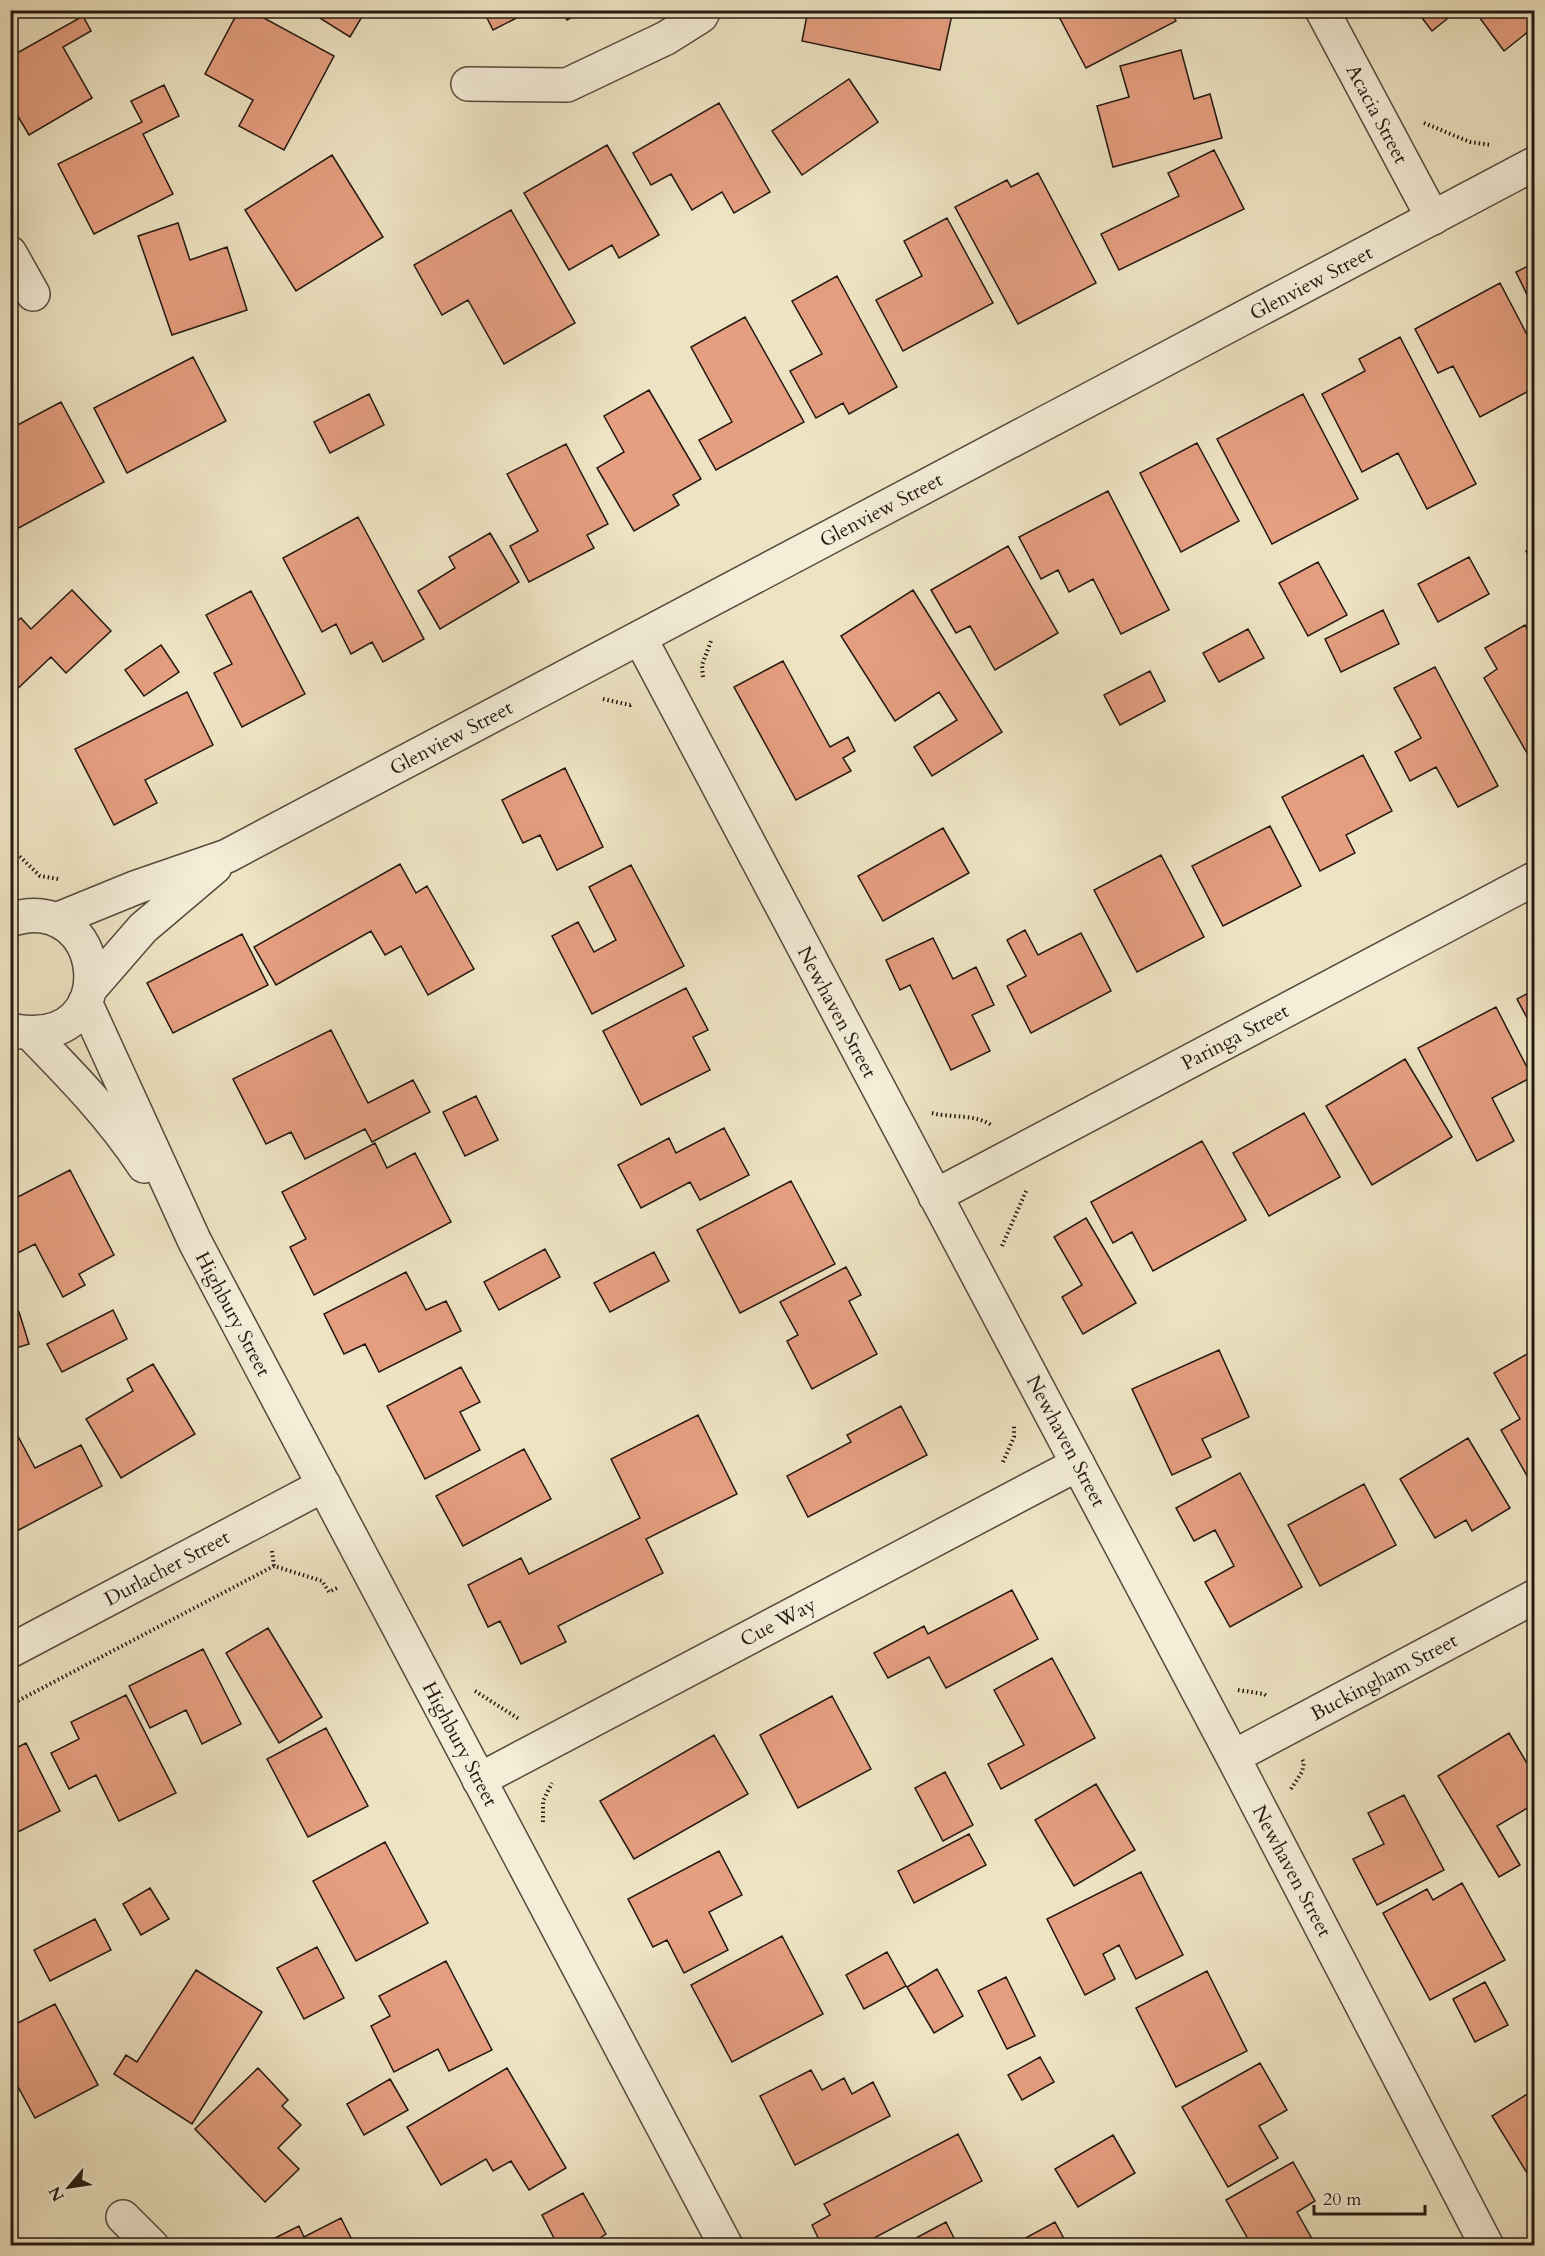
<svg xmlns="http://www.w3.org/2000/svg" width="1545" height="2256" font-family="Cardo,serif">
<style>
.building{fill:#e59e80;stroke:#241811;stroke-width:1.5}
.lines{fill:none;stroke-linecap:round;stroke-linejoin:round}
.minor-casing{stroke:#564b3e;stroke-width:36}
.tertiary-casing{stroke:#564b3e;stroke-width:36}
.path{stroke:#241811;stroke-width:4;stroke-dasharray:1.5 3;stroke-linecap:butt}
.minor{stroke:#f4edd8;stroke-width:33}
.tertiary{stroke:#f4edd8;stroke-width:33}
.labels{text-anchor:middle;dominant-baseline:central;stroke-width:6;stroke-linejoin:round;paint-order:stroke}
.street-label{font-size:20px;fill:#241811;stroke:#f4edd8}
</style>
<rect width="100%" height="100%" fill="#eee4c3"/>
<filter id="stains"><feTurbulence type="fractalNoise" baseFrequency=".00333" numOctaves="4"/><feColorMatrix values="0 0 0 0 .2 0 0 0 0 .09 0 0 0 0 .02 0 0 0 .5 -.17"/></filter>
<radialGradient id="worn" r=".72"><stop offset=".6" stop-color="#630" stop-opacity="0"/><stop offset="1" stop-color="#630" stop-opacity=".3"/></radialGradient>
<!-- building -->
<path class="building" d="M 239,10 L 249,10 L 334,56 L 284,150 L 239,126 L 253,100 L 205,74 Z
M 307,10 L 366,10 L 350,37 Z
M 483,10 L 532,10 L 493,30 Z
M 562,10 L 586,10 L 567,20 Z
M 808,10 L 953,10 L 940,70 L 802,41 Z
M 1171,10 L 1176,21 L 1086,68 L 1056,11 Z
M 1416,10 L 1458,10 L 1432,31 Z
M 1474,10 L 1534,10 L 1534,27 L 1504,51 Z
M 83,16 L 91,31 L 63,47 L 92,98 L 29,135 L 10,103 L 10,57 Z
M 1181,50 L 1194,99 L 1210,94 L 1222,138 L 1113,167 L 1097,106 L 1129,97 L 1120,66 Z
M 849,79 L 878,122 L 802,175 L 772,131 Z
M 164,85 L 179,116 L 143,134 L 173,194 L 94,234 L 58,164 L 142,122 L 131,101 Z
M 719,103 L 770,192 L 734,213 L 722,192 L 692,210 L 671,174 L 651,185 L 633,153 Z
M 607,145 L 659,235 L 619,258 L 612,245 L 569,270 L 524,193 Z
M 1214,150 L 1244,209 L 1119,270 L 1101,234 L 1179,196 L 1168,173 Z
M 332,155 L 383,237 L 296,291 L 245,210 Z
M 1038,173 L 1096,283 L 1018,324 L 955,207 L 1007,180 L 1011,187 Z
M 511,210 L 575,323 L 504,364 L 468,300 L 442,315 L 414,265 Z
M 947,218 L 993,303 L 903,351 L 876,300 L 922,276 L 904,241 Z
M 178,223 L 190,260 L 227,247 L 247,310 L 172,335 L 138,236 Z
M 1534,263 L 1534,309 L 1516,272 Z
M 837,276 L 897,387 L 849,414 L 843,403 L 816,418 L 790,371 L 822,354 L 792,301 Z
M 1500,283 L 1534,348 L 1534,388 L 1480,417 L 1453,366 L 1438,373 L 1415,329 Z
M 745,317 L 804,422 L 716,470 L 699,440 L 732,422 L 691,347 Z
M 1400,337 L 1476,484 L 1427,509 L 1398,453 L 1362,472 L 1322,394 L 1365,371 L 1359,359 Z
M 193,357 L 226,421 L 127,473 L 94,408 Z
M 649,390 L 701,479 L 673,495 L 679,505 L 634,531 L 597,468 L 624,452 L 604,416 Z
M 369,394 L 384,425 L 330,453 L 314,422 Z
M 1303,394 L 1358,499 L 1272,544 L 1217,439 Z
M 61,402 L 104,482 L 13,531 L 10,527 L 10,429 Z
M 1197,443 L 1239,521 L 1181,552 L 1140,473 Z
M 566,444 L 608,524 L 587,535 L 594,548 L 529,582 L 510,546 L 538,531 L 507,474 Z
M 1108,491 L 1169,610 L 1121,634 L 1093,579 L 1069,592 L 1058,570 L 1041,579 L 1019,537 Z
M 358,517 L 424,639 L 383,662 L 372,642 L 351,654 L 336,624 L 322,632 L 283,558 Z
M 490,533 L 519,582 L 440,629 L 418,591 L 455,568 L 449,557 Z
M 1008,546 L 1058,633 L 995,670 L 970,626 L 956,633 L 931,590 Z
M 1534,547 L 1534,568 L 1526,551 Z
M 1469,557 L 1489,594 L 1438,622 L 1418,584 Z
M 1318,562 L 1347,615 L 1308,636 L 1279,583 Z
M 72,590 L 111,631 L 66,673 L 51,657 L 13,693 L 10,690 L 10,627 L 21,618 L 31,629 Z
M 913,590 L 1002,732 L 932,776 L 914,747 L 957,720 L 939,692 L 895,721 L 841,636 Z
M 251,591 L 305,694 L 242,727 L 214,673 L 232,664 L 206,615 Z
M 1383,610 L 1399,644 L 1341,672 L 1325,639 Z
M 1525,625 L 1534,641 L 1534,758 L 1531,760 L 1484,678 L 1497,669 L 1485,648 Z
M 1248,629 L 1264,658 L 1219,682 L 1203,653 Z
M 161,645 L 179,672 L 144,696 L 125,670 Z
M 783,661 L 830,747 L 848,737 L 855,751 L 843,758 L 851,771 L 796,800 L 734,687 Z
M 1435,667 L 1498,786 L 1458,807 L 1436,767 L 1410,781 L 1395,752 L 1421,738 L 1394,688 Z
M 1150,671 L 1165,701 L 1120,725 L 1104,695 Z
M 187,692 L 213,745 L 145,780 L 157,803 L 114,825 L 75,749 Z
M 1363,755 L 1392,811 L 1346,835 L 1355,853 L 1320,871 L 1282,797 Z
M 565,768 L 603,847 L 557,870 L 540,835 L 523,843 L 502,800 Z
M 1270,826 L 1301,886 L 1223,926 L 1192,866 Z
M 943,828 L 969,873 L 883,921 L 858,876 Z
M 1161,855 L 1204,937 L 1137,972 L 1094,890 Z
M 400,864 L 416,893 L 427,886 L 474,969 L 428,995 L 401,946 L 385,955 L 371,931 L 276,985 L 254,947 Z
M 631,865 L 684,966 L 592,1014 L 552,936 L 578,922 L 594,952 L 616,940 L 589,887 Z
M 1025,930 L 1038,955 L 1081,933 L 1111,991 L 1031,1033 L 1007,986 L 1026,976 L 1007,940 Z
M 242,934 L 268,985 L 173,1033 L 147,983 Z
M 933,938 L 953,979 L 976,967 L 994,1005 L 972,1015 L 990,1051 L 951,1070 L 910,985 L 900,990 L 886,960 Z
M 686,988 L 708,1030 L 693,1037 L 710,1070 L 641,1105 L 603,1031 Z
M 1534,990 L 1534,1031 L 1517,999 Z
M 1496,1007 L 1532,1077 L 1492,1098 L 1514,1141 L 1477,1161 L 1418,1048 Z
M 331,1030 L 368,1103 L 413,1080 L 430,1112 L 372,1142 L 365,1129 L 305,1159 L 291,1132 L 266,1144 L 233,1079 Z
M 1405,1059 L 1452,1137 L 1372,1185 L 1326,1106 Z
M 476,1096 L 498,1140 L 465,1156 L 443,1112 Z
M 1304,1113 L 1340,1177 L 1269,1216 L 1233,1153 Z
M 724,1128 L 749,1175 L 700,1200 L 690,1182 L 641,1208 L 618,1165 L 669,1138 L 676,1153 Z
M 1202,1141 L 1246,1220 L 1153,1271 L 1132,1232 L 1113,1243 L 1091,1202 Z
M 375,1143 L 387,1168 L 415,1153 L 451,1222 L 314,1295 L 290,1247 L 306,1239 L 282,1192 Z
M 70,1170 L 114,1255 L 79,1274 L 85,1285 L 63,1297 L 35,1244 L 10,1257 L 10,1201 Z
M 791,1181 L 835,1264 L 740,1313 L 697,1230 Z
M 1086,1218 L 1136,1303 L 1083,1334 L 1062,1297 L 1082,1285 L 1054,1237 Z
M 545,1249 L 560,1277 L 499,1310 L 484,1282 Z
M 654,1252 L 669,1281 L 610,1312 L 594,1283 Z
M 846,1267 L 861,1295 L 849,1301 L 877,1354 L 812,1389 L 787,1341 L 798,1335 L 780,1302 Z
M 406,1272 L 426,1310 L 446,1301 L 461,1331 L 379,1372 L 365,1344 L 344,1354 L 324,1314 Z
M 113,1310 L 127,1339 L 62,1372 L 47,1344 Z
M 19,1312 L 29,1344 L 10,1350 L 10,1315 Z
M 1219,1350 L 1249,1417 L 1202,1439 L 1211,1457 L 1172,1475 L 1132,1389 Z
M 1534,1350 L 1534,1478 L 1530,1481 L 1501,1430 L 1520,1419 L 1494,1373 Z
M 153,1364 L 195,1434 L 121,1478 L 86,1419 L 133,1391 L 127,1379 Z
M 461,1367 L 480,1402 L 460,1412 L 480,1450 L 425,1479 L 387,1406 Z
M 901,1406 L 927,1455 L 808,1517 L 787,1476 L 851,1442 L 847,1435 Z
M 698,1415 L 737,1494 L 646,1539 L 663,1573 L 558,1626 L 566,1642 L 521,1664 L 500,1621 L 488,1627 L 468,1585 L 521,1558 L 529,1574 L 640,1518 L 611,1459 Z
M 12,1425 L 35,1468 L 81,1445 L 102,1486 L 13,1533 L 10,1529 L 10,1426 Z
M 1468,1438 L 1510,1508 L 1472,1531 L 1466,1520 L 1435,1538 L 1400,1479 Z
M 524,1449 L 551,1499 L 463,1546 L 436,1496 Z
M 1240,1473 L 1302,1587 L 1230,1627 L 1205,1582 L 1234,1566 L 1215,1530 L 1194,1541 L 1176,1508 Z
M 1364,1484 L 1396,1545 L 1320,1586 L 1288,1525 Z
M 1012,1590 L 1038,1639 L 946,1688 L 929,1657 L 888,1678 L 874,1653 L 924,1626 L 928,1634 Z
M 268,1628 L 322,1717 L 279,1743 L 226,1653 Z
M 203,1649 L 241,1724 L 202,1744 L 186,1710 L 150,1728 L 129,1686 Z
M 1052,1658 L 1095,1738 L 1001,1789 L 988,1764 L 1024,1745 L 994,1690 Z
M 126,1695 L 176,1793 L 119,1821 L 96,1775 L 69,1789 L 51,1753 L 79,1739 L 71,1722 Z
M 832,1696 L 871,1769 L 798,1808 L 760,1735 Z
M 326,1728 L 368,1806 L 308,1837 L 267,1759 Z
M 1509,1733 L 1534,1775 L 1534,1804 L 1497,1826 L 1520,1865 L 1499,1877 L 1438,1776 Z
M 714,1735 L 748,1794 L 634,1859 L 600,1801 Z
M 26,1743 L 60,1811 L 10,1836 L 10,1751 Z
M 945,1772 L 973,1825 L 943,1841 L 915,1788 Z
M 1096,1784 L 1135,1850 L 1074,1886 L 1035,1820 Z
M 1404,1795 L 1444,1870 L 1377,1905 L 1353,1859 L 1384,1844 L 1368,1813 Z
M 969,1834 L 986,1865 L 914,1903 L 898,1871 Z
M 385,1842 L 428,1923 L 356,1961 L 313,1881 Z
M 719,1851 L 742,1895 L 709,1912 L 728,1950 L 684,1973 L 667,1940 L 653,1947 L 628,1899 Z
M 1141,1872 L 1183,1955 L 1136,1979 L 1119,1945 L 1103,1954 L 1115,1979 L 1085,1995 L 1047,1919 Z
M 1462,1883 L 1505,1960 L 1430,2000 L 1383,1913 L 1427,1889 L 1433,1900 Z
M 150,1888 L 169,1919 L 141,1935 L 123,1904 Z
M 95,1919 L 111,1950 L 50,1981 L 34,1950 Z
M 782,1936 L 823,2014 L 732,2062 L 691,1985 Z
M 317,1947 L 344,1998 L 304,2019 L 277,1968 Z
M 887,1952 L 906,1986 L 864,2009 L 846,1975 Z
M 446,1961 L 492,2050 L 449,2071 L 438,2049 L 394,2072 L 371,2026 L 390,2016 L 379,1996 Z
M 937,1969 L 963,2016 L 934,2033 L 907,1987 Z
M 196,1970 L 262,2012 L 192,2124 L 114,2074 L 126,2055 L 137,2062 Z
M 1207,1971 L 1247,2051 L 1176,2087 L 1136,2008 Z
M 1006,1977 L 1035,2036 L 1007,2049 L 978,1991 Z
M 1485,1982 L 1508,2025 L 1475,2042 L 1453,1999 Z
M 55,2004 L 98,2085 L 35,2118 L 10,2072 L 10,2027 Z
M 1040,2057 L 1054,2082 L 1022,2100 L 1008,2075 Z
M 1260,2063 L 1287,2110 L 1259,2126 L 1278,2158 L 1228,2187 L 1182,2107 Z
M 258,2068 L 288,2100 L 282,2106 L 301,2125 L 278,2148 L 299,2169 L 265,2202 L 195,2129 Z
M 507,2068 L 566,2168 L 529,2190 L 511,2161 L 493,2171 L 486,2159 L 441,2185 L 407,2127 Z
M 811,2070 L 822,2090 L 844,2078 L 852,2094 L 873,2082 L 890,2116 L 795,2165 L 760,2096 Z
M 390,2079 L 408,2110 L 364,2135 L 347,2104 Z
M 1534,2090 L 1534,2168 L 1527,2173 L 1492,2116 Z
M 958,2134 L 982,2181 L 859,2246 L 822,2246 L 812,2225 L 830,2215 L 824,2204 Z
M 1113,2135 L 1135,2173 L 1078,2207 L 1055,2169 Z
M 1293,2162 L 1315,2201 L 1297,2212 L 1316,2246 L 1252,2246 L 1226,2200 Z
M 583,2193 L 606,2234 L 600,2238 L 604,2246 L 549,2246 L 556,2242 L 542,2215 Z
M 341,2218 L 355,2246 L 261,2245 L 299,2226 L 304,2237 Z
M 946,2222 L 958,2246 L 901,2246 Z
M 1055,2222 L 1068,2246 L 1023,2246 L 1020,2241 Z"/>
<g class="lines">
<defs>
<path id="minor" d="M 1322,10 L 1433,218
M 468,84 L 567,85 L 666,38 L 701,16 L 704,10
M 10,253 L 33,294
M 640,638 L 1233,1757 L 1487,2246
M 935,1196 L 1534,879
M 1233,1757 L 1534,1597
M 479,1780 L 1078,1464
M 123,2217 L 152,2246"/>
<path id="tertiary" d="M 10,920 C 106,887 127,1050 15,1031
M 56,920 L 137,887 L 227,856 L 1534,164
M 90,989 L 143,928 L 215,867
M 85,1002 L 195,1242 L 726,2246
M 31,1034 C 71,1075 112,1117 144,1166
M 10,1651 L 324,1485"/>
</defs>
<!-- minor casing -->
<use href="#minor" class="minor-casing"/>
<!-- tertiary casing -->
<use href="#tertiary" class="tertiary-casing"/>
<!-- path -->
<path class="path" d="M 1424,123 L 1470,142 L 1491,145
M 703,677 L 702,665 L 711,641
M 603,699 L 630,705 L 633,703
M 10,847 L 40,876 L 58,879
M 932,1113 C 951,1118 975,1114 991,1125
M 1002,1246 L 1027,1189
M 1003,1462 L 1014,1437 L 1014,1424
M 272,1551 L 274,1566
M 1238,1690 L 1264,1694 L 1268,1697
M 475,1691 L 519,1719
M 10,1705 L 274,1566 L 322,1581 L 329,1592 L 339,1587
M 1291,1789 L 1302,1772 L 1304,1763 L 1302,1759
M 543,1822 L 543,1801 L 552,1783
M 1521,2242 L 1534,2245"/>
<!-- minor -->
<use href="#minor" class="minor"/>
<!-- tertiary -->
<use href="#tertiary" class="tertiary"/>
</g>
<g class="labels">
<!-- street labels -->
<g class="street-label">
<text transform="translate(1377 114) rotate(62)">Acacia Street</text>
<text transform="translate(1311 283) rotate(-28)">Glenview Street</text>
<text transform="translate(881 510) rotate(-28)">Glenview Street</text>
<text transform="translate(451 738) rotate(-28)">Glenview Street</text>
<text transform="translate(837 1012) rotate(62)">Newhaven Street</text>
<text transform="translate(1235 1037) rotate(-28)">Paringa Street</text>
<text transform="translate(233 1314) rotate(62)">Highbury Street</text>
<text transform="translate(1066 1441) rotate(62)">Newhaven Street</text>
<text transform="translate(167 1568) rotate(-28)">Durlacher Street</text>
<text transform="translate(778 1622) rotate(-28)">Cue Way</text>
<text transform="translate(1384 1677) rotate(-28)">Buckingham Street</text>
<text transform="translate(460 1744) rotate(62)">Highbury Street</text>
<text transform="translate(1292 1871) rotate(62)">Newhaven Street</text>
</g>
</g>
<!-- margin -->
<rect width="1545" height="2256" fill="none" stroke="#eee4c3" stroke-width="36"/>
<rect x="12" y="12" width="1521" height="2232" fill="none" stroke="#241811" stroke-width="3"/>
<rect x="18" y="18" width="1509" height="2220" fill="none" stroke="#241811" stroke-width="1.5"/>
<!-- north arrow -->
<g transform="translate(69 2187) rotate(241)" stroke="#f4edd8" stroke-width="4.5" paint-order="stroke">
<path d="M0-4.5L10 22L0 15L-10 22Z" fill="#241811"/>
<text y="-9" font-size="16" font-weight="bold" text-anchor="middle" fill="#241811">N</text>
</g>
<!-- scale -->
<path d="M1314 2205v9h111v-9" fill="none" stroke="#241811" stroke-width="3"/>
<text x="1323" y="2205" font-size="18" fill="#241811" stroke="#f4edd8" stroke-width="4.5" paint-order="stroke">20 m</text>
<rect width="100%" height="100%" filter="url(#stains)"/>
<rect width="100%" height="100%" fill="url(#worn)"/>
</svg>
